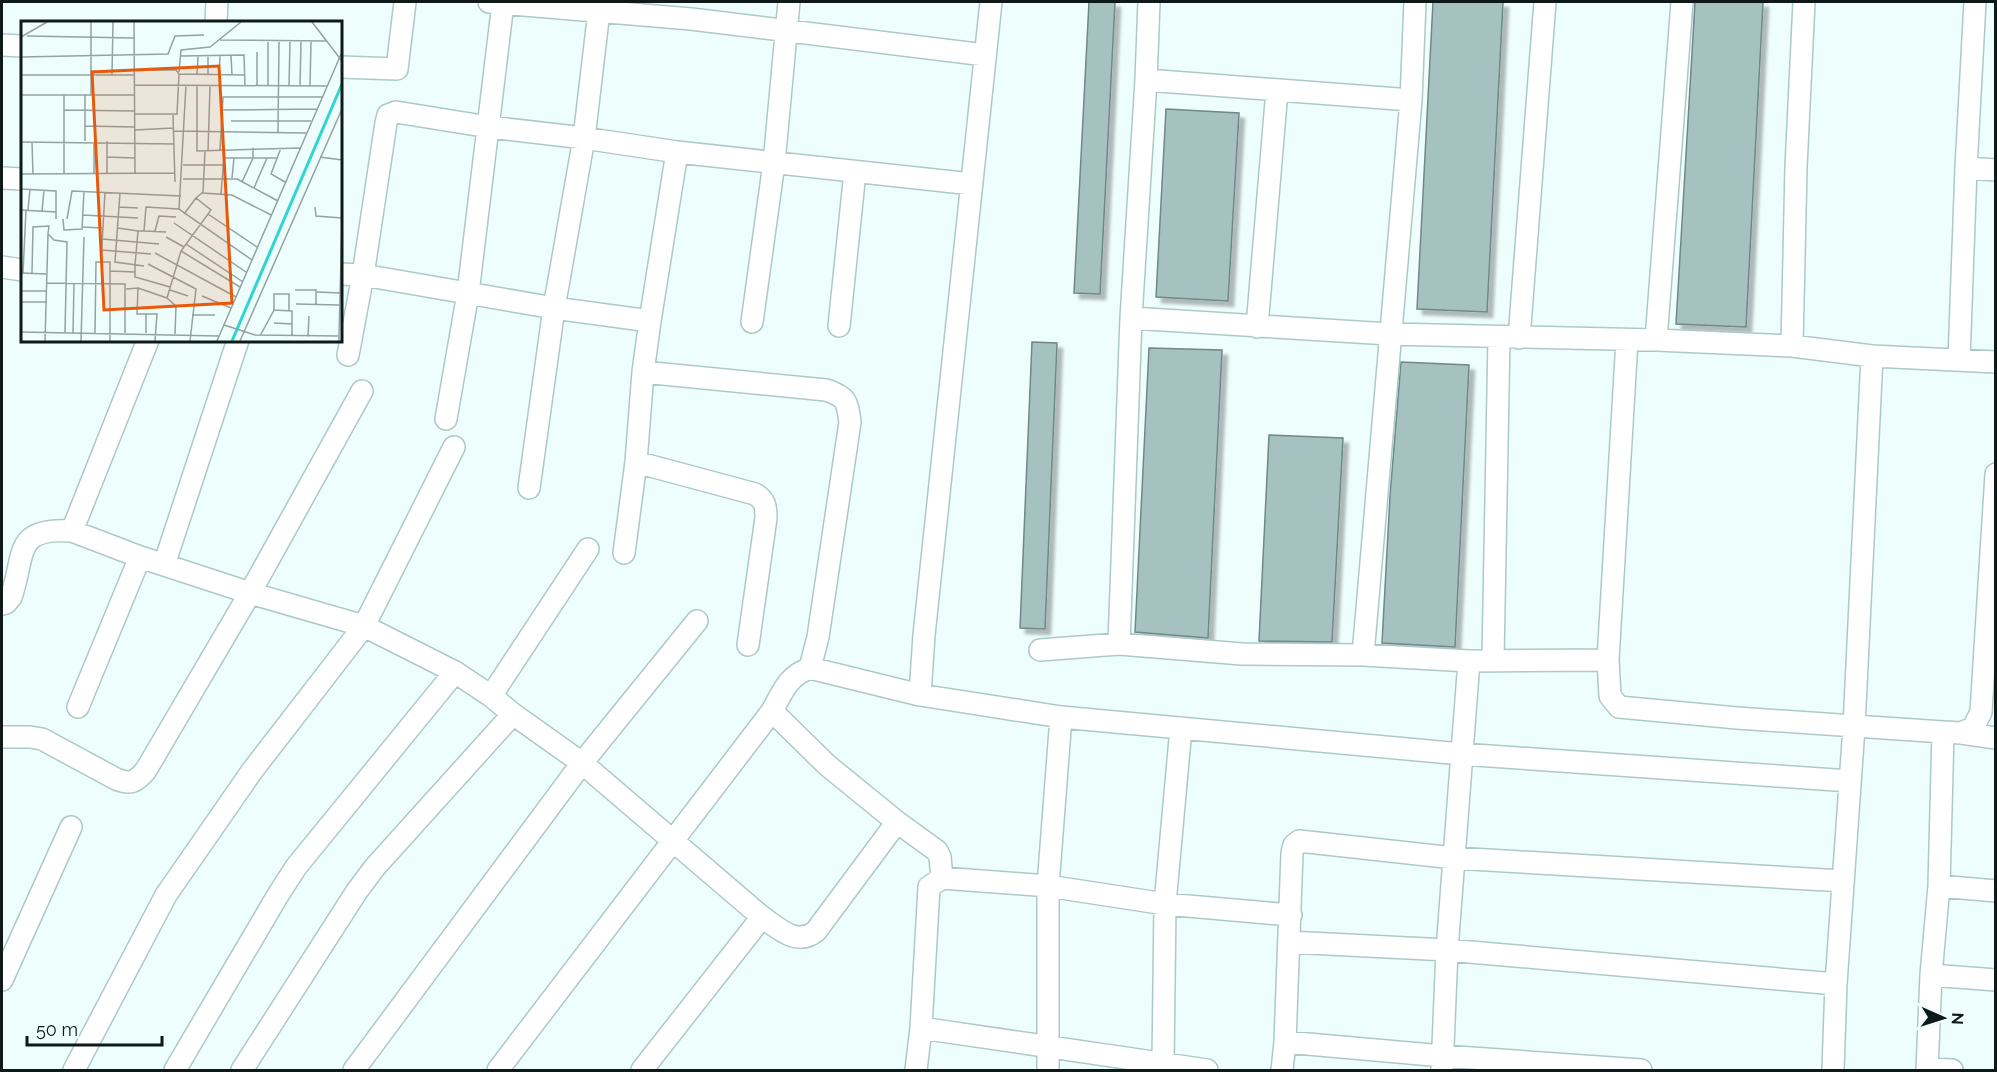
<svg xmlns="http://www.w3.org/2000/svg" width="1997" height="1072" font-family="Raleway,sans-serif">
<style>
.building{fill:#a6c2c0;stroke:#6f8988;stroke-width:1.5;filter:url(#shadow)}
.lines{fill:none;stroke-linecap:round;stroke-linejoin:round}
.minor-casing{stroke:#adc9c7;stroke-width:24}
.minor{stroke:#fff;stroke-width:21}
.inset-river{fill:none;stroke:#2fd5d0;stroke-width:3}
.inset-road{fill:none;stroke:#94a2a1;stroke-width:1.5}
.view{fill:#e8590c;fill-opacity:0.15;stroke:#e8590c;stroke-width:3}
.inset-edge{fill:none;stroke:#0e1918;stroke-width:3}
</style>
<defs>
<filter id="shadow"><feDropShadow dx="5.5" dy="5.5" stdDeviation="1.5" flood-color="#0004"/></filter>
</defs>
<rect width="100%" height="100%" fill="#edfefd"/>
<!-- building -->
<path class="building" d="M 1089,2 L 1115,2 L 1100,294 L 1074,293 Z
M 1433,2 L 1503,2 L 1487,312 L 1417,309 Z
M 1695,2 L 1763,2 L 1746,327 L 1676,324 Z
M 1166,109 L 1239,113 L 1228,301 L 1156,297 Z
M 1032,342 L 1057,343 L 1045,629 L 1020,628 Z
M 1149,348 L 1222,350 L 1208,638 L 1135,632 Z
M 1401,362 L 1469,365 L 1455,647 L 1382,643 L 1390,496 Z
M 1269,435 L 1343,438 L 1332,642 L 1259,641 Z"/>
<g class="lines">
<defs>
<path id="minor" d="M 489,2 L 691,19 L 985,55
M 216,22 L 217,2
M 2,45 L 22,46
M 340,67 L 397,69 L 405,2
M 1146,80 L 1411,100
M 1966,168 L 1996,170
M 2,178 L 22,179
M 2,267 L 22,270
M 340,274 L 363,275 L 554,308 L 650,321 L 643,372 L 826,390 C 847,397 847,401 850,422 L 818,637 L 810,668
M 1131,318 L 1389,334 L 1656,340 L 1792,346 L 1872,356 L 1996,362
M 650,321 L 677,152
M 752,322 L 774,163 L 789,2
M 839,326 L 855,172
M 1257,327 L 1277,90
M 1519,338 L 1545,2
M 148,340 L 72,531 L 140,557 L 250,593 L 364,626 L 455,672 L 491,696 L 513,714 L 582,763 L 762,917 C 778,928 797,947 816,931 L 897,822 L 937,851 L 940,857 L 942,878
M 1627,340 L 1608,660 L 1610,696 L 1619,707 L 1737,718 L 1943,732 L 1961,733 L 1973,728 L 1981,712 L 1996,474
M 1656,340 L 1682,2
M 1792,346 L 1796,167 L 1804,2
M 348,355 L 363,275 L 386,123 L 388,115 L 396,112 L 489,127 L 584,138 L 677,152 L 972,184
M 1959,360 L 1966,168 L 1975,2
M 446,419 L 468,293 L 503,3
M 636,462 L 755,494 C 765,500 766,506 766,518 L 748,645
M 529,488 L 554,308 L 584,138 L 599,11
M 624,553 L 636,462 L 643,372
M 164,565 L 238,340
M 2,604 L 6,603 L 11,597 C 26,555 12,527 72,531
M 1119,644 L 1131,318 L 1146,80 L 1149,2
M 1040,650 L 1119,644 L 1242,654 L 1363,655 L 1469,661 L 1608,660
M 1363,655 L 1411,100 L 1415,2
M 1493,659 L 1499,338
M 920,695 L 924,635 L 991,2
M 491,696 L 588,549
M 78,707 L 140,557
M 772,711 L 827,765 L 897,822
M 1961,733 L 1996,738
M 2,737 L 30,737 L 42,739 L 116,779 C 131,785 136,782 146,770 L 250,593 L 362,391
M 1939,886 L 1996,891
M 1289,942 L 1447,950 L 1836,984
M 1931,975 L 1996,980
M 2,980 L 71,827
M 921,1028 L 1207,1070
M 1285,1042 L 1443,1056 L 1641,1070
M 1163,1065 L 1165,904 L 1181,728
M 1927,1069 L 1952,1070
M 74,1070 L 166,895 L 252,771 L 364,626 L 454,447
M 175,1070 L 278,895 L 296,867 L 455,672
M 242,1070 L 357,891 L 375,867 L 513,714
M 354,1070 L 582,763 L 697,621
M 498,1070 L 772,711 C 783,691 788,676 810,668 L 920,695 L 1061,717 L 1461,754 L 1850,781
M 642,1070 L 762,917
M 916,1070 L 921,1028 L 929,887 L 942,878 L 1048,886 L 1165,904 L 1291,915
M 1048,1070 L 1048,886 L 1061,717
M 1282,1070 L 1285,1042 L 1292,853 L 1294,845 L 1299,841 L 1454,858 L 1843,881
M 1442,1070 L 1447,950 L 1469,661
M 1833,1070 L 1836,984 L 1854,727 L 1872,356
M 1927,1070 L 1931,975 L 1939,886 L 1943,732"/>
</defs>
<!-- minor casing -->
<use href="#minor" class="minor-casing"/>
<!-- minor -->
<use href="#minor" class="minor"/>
</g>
<!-- overview -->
<g transform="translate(21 21)">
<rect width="321" height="321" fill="#edfefd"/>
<path class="inset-river" d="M 211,320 L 321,63"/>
<path class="inset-road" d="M 70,1 L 70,74M 113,1 L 114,152M 291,1 L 321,40M 6,15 L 113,17M 0,16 L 26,1M 199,19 L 306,20M 247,21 L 247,64M 160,35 L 223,34 L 224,64M 210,35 L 211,54M 0,36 L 147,33 L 154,15 L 183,14M 158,51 L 160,29 L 189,26 L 220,1M 158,53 L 224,54M 176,53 L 177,35M 187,53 L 187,35M 198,53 L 199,35M 0,54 L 114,54M 91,54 L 92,1M 114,64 L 306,65M 165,64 L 158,188 L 231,239M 176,64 L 176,130 L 279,127M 268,64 L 269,21M 236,65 L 236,31M 279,65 L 280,21M 289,65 L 290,21M 0,74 L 113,74M 43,74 L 43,153M 43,89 L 113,90M 200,89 L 296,88M 113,93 L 156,93 L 158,53 L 155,49 L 114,49M 152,94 L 154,161M 210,100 L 290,100M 64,105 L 114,106M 114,109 L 152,107M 153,110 L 286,112M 257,111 L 258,21M 64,120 L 64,74M 0,121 L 153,123M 11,121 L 12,153M 260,127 L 250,153 L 264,161M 184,130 L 182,172 L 211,174 L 250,194M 187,130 L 189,65M 199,130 L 202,76 L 301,76M 86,136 L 114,137M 299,136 L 321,139M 203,137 L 256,137M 162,144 L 203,144M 73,152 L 73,121M 86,152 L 86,120M 0,153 L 153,152M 211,157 L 213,137M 162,158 L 216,158 L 257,180M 221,161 L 232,137 L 232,127M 233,167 L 246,137M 0,168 L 35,170 L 35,191M 84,171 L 80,241 L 89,241 L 89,320M 99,172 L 94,241 L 123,245M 200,173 L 203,136M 98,186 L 117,187M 294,186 L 295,195 L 321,197M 0,189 L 35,191 L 35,198M 7,189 L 9,168M 21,190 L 23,169M 163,193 L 175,177M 187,193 L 236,226M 62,194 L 117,197M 42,198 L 43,209 L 61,208 L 63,170M 46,198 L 51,170 L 160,175M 153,202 L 225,251M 62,206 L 81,207M 97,207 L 117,210M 123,210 L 145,211M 134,210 L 138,195 L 155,196M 145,216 L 163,226M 81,218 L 138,223M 165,223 L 222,261M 80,229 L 130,233M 160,230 L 219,266M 134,232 L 215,276M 127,243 L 175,268 L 169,320M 89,250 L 114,251M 1,252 L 25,253M 2,252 L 5,189M 11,252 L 12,206 L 28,205 L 27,213 L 33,219 L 46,221 L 44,311M 25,262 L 104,263 L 104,312M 149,266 L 114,256 L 114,244 L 117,210 L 123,210 L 125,186 L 158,188M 117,267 L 146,277 L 160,230 L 190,189 L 175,177 L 182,171M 105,268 L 117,267 L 116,293 L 136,293 L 134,320M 149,269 L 167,275M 274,269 L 295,269 L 295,283M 0,270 L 26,270M 296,271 L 319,272M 181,275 L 210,287M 146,277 L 155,285 L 154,313M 0,281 L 26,281M 275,283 L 319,284M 253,289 L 271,290 L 271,315M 171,294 L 194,294M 253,302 L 271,303M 203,304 L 234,314 L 318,315 L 318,320M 0,311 L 198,315M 52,312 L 53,262M 74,312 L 75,241 L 80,241M 125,312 L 125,293M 239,315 L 253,289 L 253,273 L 268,273 L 268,289M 318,315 L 321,199M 287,316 L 288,295M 24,320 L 27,213M 60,320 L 63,216M 196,320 L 321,31M 219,320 L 321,88"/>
<path class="view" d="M 198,45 L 211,282 L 83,289 L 71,51 Z"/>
<rect width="321" height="321" class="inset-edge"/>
</g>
<!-- border -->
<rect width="1997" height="1072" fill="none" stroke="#0e1918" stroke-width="6"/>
<!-- north arrow -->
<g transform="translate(1943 1018) rotate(93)" stroke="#edfefd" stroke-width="4.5" paint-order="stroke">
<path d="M0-4.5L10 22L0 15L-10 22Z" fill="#0e1918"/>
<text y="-9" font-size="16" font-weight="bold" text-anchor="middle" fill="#0e1918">N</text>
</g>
<!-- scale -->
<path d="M27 1036v9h135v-9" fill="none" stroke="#0e1918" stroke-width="3"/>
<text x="36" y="1036" font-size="18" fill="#0e1918" stroke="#edfefd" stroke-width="4.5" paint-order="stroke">50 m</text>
</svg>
